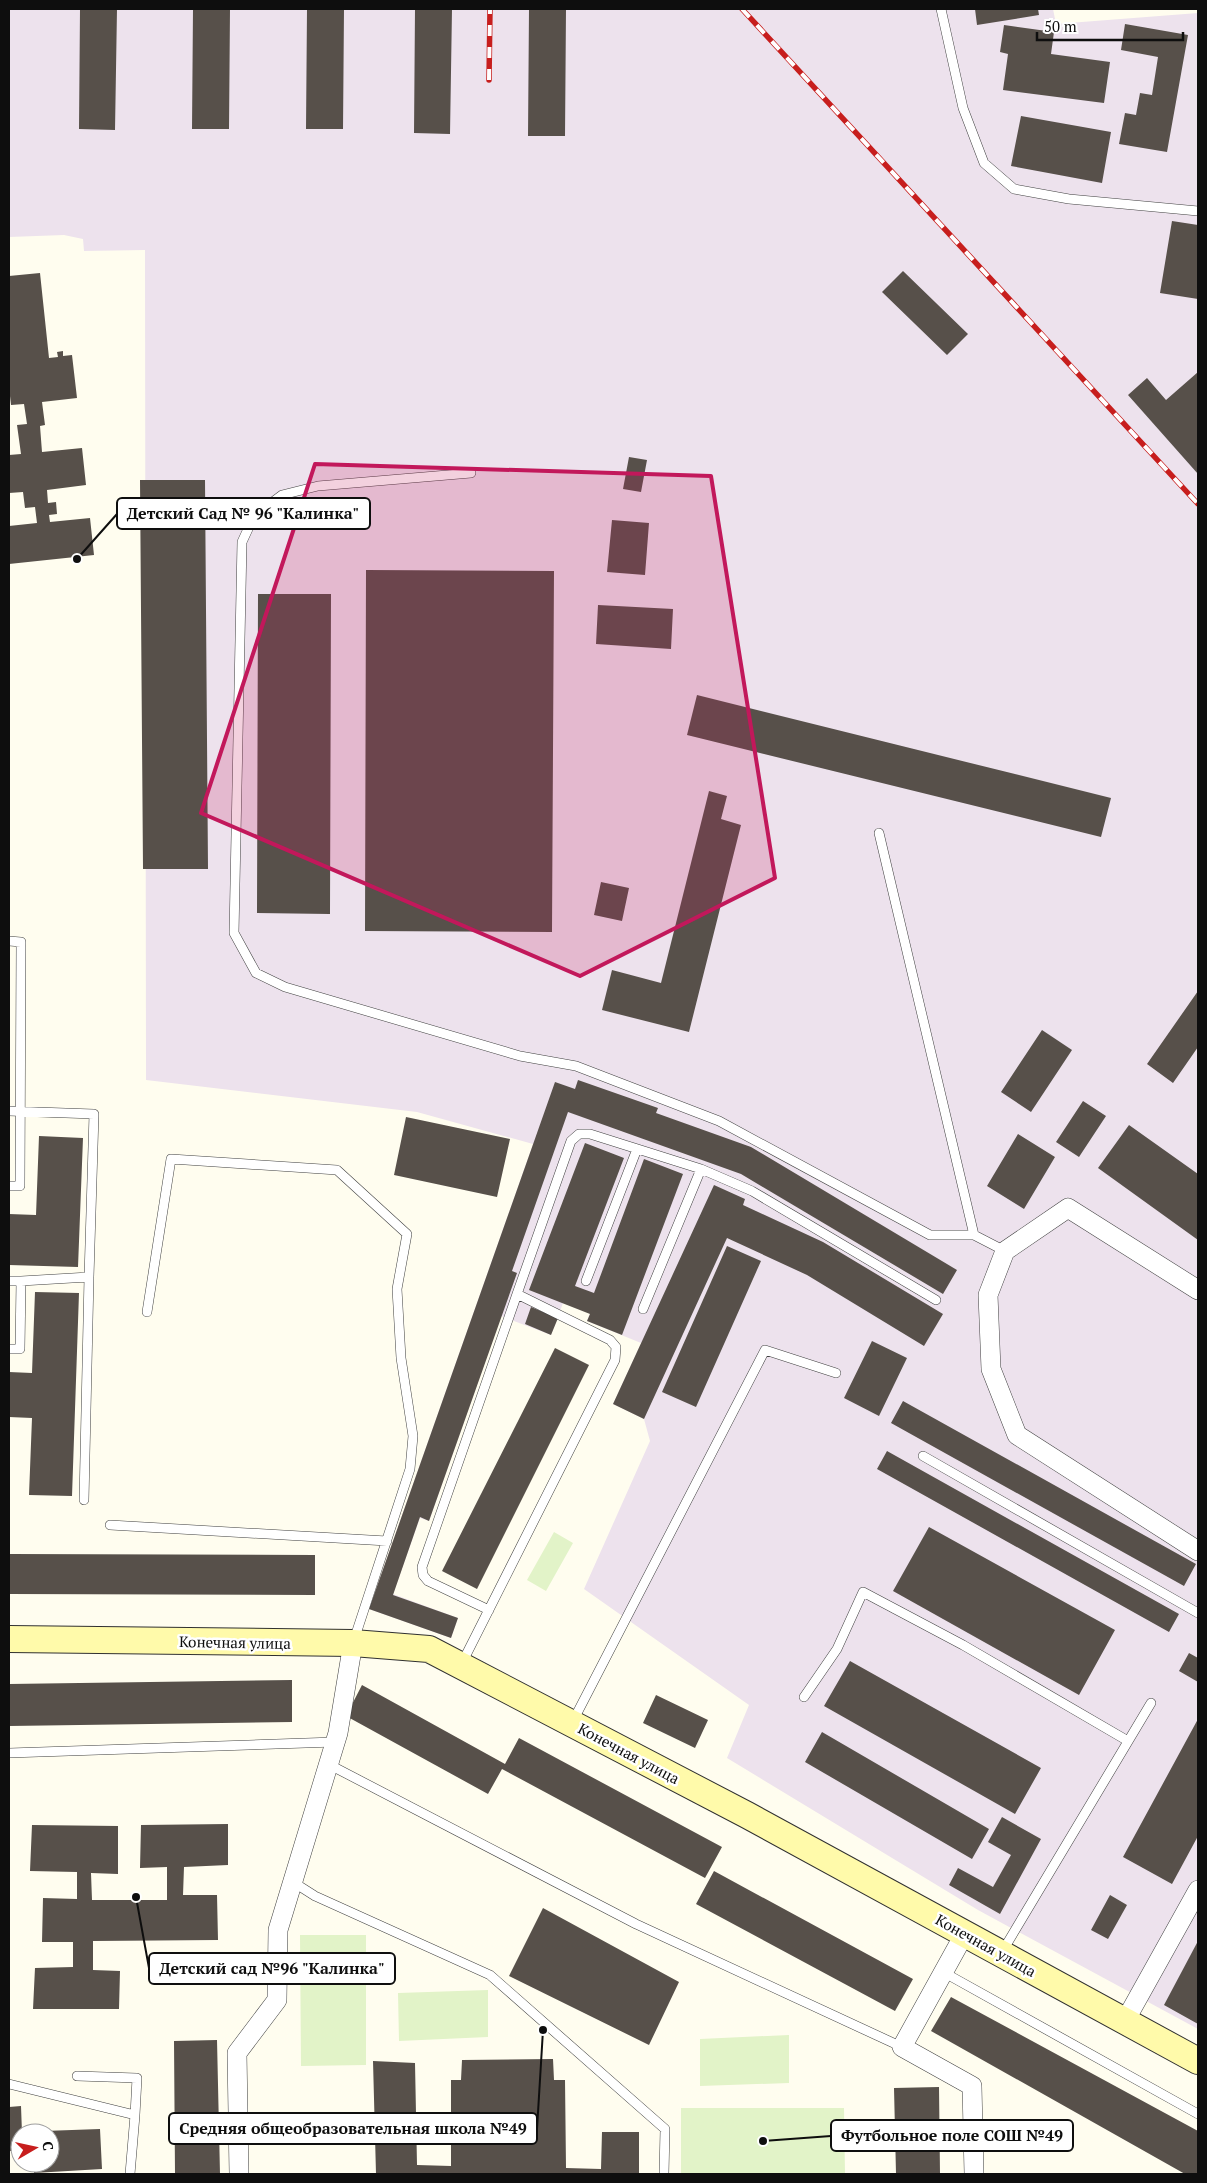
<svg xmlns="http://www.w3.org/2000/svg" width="1207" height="2183" font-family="'PT Serif',serif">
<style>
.industrial{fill:#ede2ed}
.pitch{fill:#e2f3c8}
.building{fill:#57504a}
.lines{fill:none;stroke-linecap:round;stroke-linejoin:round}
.lane-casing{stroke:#414141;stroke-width:10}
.street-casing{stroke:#414141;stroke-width:20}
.secondary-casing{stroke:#303030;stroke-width:28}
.lane{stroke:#fff;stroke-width:9}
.street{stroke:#fff;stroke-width:19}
.secondary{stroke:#fffaaa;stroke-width:26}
.rail-casing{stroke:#c71e1d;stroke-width:5.5}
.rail{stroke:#fff;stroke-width:4;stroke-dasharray:11;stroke-linecap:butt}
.marked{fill:#c2185b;fill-opacity:0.2;stroke:#c2185b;stroke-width:4;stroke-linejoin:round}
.labels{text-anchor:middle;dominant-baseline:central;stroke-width:5;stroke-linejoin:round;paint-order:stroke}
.street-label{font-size:15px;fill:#0e0e0e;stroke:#fff}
.leader{fill:none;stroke:#0e0e0e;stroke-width:2}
.callout-dot{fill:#0e0e0e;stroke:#fff;stroke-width:2}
.callout{fill:#fff;stroke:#0e0e0e;stroke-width:2}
.callout-label{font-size:16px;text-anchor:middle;font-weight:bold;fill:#0e0e0e}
</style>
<rect width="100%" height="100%" fill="#fffdef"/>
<!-- industrial -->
<path class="industrial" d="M 9,9 L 1053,9 L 1056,24 L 1198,13 L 1198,2029 L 978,1910 L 727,1758 L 749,1705 L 584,1589 L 650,1441 L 644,1419 L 613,1404 L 641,1343 L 587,1321 L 590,1313 L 563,1303 L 551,1335 L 501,1316 L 429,1521 L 420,1518 L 393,1594 L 458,1618 L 451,1638 L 369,1609 L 533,1144 L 417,1112 L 146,1080 L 145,250 L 84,251 L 83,239 L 64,235 L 9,237 Z"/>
<!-- pitch -->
<path class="pitch" d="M 554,1532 L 573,1543 L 546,1591 L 527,1580 Z
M 300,1935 L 366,1935 L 366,2065 L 301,2066 Z
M 488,1990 L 488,2037 L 399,2041 L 398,1993 Z
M 789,2035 L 789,2083 L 700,2086 L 700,2039 Z
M 681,2108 L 844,2108 L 845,2174 L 681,2174 Z"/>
<!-- building -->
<path class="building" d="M 80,9 L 117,9 L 115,130 L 79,129 Z
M 193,9 L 230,9 L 229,129 L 192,129 Z
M 307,9 L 344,9 L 343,129 L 306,129 Z
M 415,9 L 452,9 L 450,134 L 414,133 Z
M 529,9 L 566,9 L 565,136 L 528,136 Z
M 975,9 L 1038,9 L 1039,15 L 977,25 Z
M 1125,24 L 1188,35 L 1167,152 L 1119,144 L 1125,113 L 1136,115 L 1140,93 L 1152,95 L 1158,57 L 1121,50 Z
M 1004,25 L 1054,32 L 1051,54 L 1110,62 L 1104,103 L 1003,90 L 1008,54 L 1000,52 Z
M 1021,116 L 1111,132 L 1102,183 L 1011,166 Z
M 1172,221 L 1198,225 L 1198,299 L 1160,293 Z
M 903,271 L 968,334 L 947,355 L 882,292 Z
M 40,273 L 49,358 L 58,357 L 57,352 L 63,351 L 63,356 L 72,355 L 77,398 L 42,402 L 45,425 L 40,426 L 42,452 L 82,448 L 86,485 L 47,490 L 48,503 L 56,502 L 57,514 L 49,515 L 50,522 L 90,518 L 94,555 L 9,564 L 9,526 L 37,523 L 35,507 L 25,508 L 23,492 L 9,493 L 9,455 L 21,454 L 17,425 L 27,424 L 24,404 L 11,405 L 9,387 L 9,276 Z
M 1198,372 L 1198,474 L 1128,395 L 1147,378 L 1166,400 Z
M 629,457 L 647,460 L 641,492 L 623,489 Z
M 140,480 L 205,480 L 208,869 L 143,869 Z
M 612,520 L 649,523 L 645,575 L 607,572 Z
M 366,570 L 554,571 L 552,932 L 365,931 Z
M 258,594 L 331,594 L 330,914 L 257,913 Z
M 598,605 L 673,609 L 671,649 L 596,644 Z
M 697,695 L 1111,798 L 1101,837 L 687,735 Z
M 709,791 L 727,796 L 721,819 L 741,825 L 689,1032 L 602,1010 L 612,970 L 661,983 Z
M 601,882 L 629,888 L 622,921 L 594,915 Z
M 1198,991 L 1198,1047 L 1173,1083 L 1147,1064 Z
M 1042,1030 L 1072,1050 L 1031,1112 L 1001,1092 Z
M 578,1080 L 658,1108 L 656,1113 L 751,1147 L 957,1270 L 943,1294 L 741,1174 L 568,1112 L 512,1271 L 517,1273 L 429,1521 L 420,1517 L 393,1595 L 458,1618 L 451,1638 L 369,1609 L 555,1082 L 575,1089 Z
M 1083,1101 L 1106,1116 L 1079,1157 L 1056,1142 Z
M 406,1117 L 510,1139 L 497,1197 L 394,1175 Z
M 1129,1125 L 1198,1174 L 1198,1240 L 1098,1168 Z
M 1018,1134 L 1055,1157 L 1024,1209 L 987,1186 Z
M 39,1136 L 83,1138 L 78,1267 L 9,1265 L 9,1214 L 36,1215 Z
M 585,1143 L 624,1158 L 575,1286 L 594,1293 L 644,1159 L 683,1174 L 622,1335 L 587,1321 L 590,1314 L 529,1290 Z
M 714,1185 L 745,1199 L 743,1205 L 823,1242 L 943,1314 L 924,1346 L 807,1275 L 727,1238 L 644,1419 L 613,1404 Z
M 727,1246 L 761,1261 L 696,1407 L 662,1392 Z
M 35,1292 L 79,1293 L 72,1496 L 29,1495 L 32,1418 L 9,1417 L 9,1372 L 32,1373 Z
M 531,1307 L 558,1318 L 551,1335 L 525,1324 Z
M 872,1341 L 907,1358 L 879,1416 L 844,1398 Z
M 555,1348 L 589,1365 L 477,1589 L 442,1571 Z
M 903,1401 L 1196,1564 L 1184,1586 L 891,1423 Z
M 887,1451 L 1179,1614 L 1169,1632 L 877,1469 Z
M 929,1527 L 1115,1630 L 1079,1695 L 893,1591 Z
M 9,1554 L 315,1555 L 315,1595 L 9,1594 Z
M 1189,1653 L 1198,1658 L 1198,1682 L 1179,1671 Z
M 850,1661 L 1041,1768 L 1015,1814 L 824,1706 Z
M 292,1680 L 292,1722 L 9,1726 L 9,1684 Z
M 362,1685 L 505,1764 L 519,1738 L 722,1847 L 705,1878 L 502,1769 L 488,1794 L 346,1716 Z
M 656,1695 L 708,1720 L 695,1748 L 643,1723 Z
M 1198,1719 L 1198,1836 L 1172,1884 L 1123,1857 Z
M 822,1732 L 989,1829 L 972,1859 L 805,1762 Z
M 1002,1817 L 1041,1839 L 1000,1914 L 949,1885 L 958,1868 L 993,1887 L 1011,1855 L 988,1842 Z
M 228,1824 L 228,1865 L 184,1867 L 183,1895 L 217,1895 L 218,1940 L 93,1941 L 93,1970 L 120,1971 L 119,2009 L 33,2009 L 35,1968 L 73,1967 L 73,1942 L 42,1942 L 43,1898 L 77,1899 L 77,1872 L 30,1871 L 32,1825 L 118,1826 L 118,1874 L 91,1873 L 92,1900 L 167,1900 L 167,1867 L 140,1868 L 141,1825 Z
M 714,1871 L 913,1979 L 895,2011 L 696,1904 Z
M 1110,1895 L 1127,1905 L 1108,1939 L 1091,1930 Z
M 543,1908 L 679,1982 L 649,2045 L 509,1976 Z
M 1198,1941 L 1198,2024 L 1164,2005 Z
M 951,1997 L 1198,2131 L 1198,2174 L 1185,2174 L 931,2031 Z
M 217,2040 L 220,2174 L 175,2174 L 174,2041 Z
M 553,2059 L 554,2080 L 565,2080 L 566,2168 L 601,2169 L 602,2132 L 639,2132 L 639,2174 L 376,2174 L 373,2061 L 415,2063 L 417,2165 L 451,2166 L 451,2080 L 461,2080 L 462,2060 Z
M 939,2087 L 940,2174 L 896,2174 L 894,2088 Z
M 21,2106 L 22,2133 L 20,2133 L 20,2151 L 9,2151 L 9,2107 Z
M 100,2129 L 102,2169 L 34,2173 L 34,2163 L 50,2163 L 50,2133 L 44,2131 Z"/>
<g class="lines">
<defs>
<path id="lane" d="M 941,9 L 963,108 L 984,163 L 1014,189 L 1069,199 L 1198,211
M 471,473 L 318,486 L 282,495 L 254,516 L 242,542 L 234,933 L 256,973 L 285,987 L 520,1056 L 576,1066 L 719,1121 L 930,1235 L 974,1235
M 879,833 L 974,1235 L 1005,1251
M 9,941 L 21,942 L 20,1186 L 9,1186
M 9,1111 L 94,1114 L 89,1277
M 9,1281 L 21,1281 L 20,1349 L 9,1349
M 21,1281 L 89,1277 L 84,1500
M 586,1281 L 637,1149
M 517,1294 L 571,1141 L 579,1134 L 590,1134 L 701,1169 L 752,1191 L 936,1300
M 643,1309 L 701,1169
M 147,1312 L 171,1159 L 337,1170 L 407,1234 L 397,1289 L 401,1358 L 413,1436 L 410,1469 L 354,1640
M 923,1456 L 1198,1613
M 110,1525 L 387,1541
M 462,1663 L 615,1360 L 616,1347 L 610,1340 L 517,1294 L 422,1567 L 423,1575 L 428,1581 L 489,1610
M 804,1697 L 837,1649 L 863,1592 L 963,1645 L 1128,1741
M 573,1721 L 765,1350 L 836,1373
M 9,1753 L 335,1742
M 328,1764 L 636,1924 L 902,2047
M 293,1882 L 315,1896 L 490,1975 L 665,2129 L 664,2174
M 1002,1952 L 1151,1703
M 943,1972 L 1198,2114
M 77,2076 L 137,2078 L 135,2115
M 9,2084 L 135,2115 L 130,2174"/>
<path id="street" d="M 1198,1290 L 1068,1208 L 1005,1251 L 988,1295 L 991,1369 L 1017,1435 L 1198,1551
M 965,1933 L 902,2047 L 972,2086 L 974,2174
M 1125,2021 L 1198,1890
M 239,2174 L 237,2053 L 277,2000 L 278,1930 L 338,1733 L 353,1643"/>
<path id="secondary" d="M 9,1639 L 353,1643 L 429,1649 L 747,1815 L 1198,2061"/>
</defs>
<!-- lane casing -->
<use href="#lane" class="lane-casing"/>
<!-- street casing -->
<use href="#street" class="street-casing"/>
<!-- secondary casing -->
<use href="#secondary" class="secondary-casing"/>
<!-- lane -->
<use href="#lane" class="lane"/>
<!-- street -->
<use href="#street" class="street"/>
<!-- secondary -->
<use href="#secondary" class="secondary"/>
<defs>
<path id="rail" d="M 742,9 L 1198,504
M 489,80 L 490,9"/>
</defs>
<!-- rail casing -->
<use href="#rail" class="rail-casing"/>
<!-- rail -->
<use href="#rail" class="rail"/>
</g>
<!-- marked area -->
<path class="marked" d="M 315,464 L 711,476 L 775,878 L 580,976 L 201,813 Z"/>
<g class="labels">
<!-- street labels -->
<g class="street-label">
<text transform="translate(235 1642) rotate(1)">Конечная улица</text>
<text transform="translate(629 1753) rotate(28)">Конечная улица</text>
<text transform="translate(986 1945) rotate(29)">Конечная улица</text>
</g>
</g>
<!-- callouts -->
<path class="leader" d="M77 559L117 514M136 1897L149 1968M543 2030L537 2129M763 2141L831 2136"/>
<g class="callout-dot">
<circle cx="77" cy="559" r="5"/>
<circle cx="136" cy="1897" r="5"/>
<circle cx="543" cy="2030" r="5"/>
<circle cx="763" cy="2141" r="5"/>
</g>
<g class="callout">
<rect x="117" y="498" width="253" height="31" rx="5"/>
<rect x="149" y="1953" width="246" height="31" rx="5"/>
<rect x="169" y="2113" width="368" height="31" rx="5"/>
<rect x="831" y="2120" width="242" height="31" rx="5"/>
</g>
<g class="callout-label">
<text x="243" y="519">Детский Сад № 96 "Калинка"</text>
<text x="272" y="1974">Детский сад №96 "Калинка"</text>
<text x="353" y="2134">Средняя общеобразовательная школа №49</text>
<text x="952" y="2141">Футбольное поле СОШ №49</text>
</g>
<!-- border -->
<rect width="1207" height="2183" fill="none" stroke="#0e0e0e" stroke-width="20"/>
<!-- north arrow -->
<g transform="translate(35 2148) rotate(81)"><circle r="24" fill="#ffffff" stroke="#9f9f9f"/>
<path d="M0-4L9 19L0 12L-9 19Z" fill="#c71e1d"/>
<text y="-8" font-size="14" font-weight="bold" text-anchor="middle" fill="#0e0e0e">С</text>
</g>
<!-- scale -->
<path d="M1037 32v8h146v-8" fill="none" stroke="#0e0e0e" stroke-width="2.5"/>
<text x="1044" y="32" font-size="15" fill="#0e0e0e" stroke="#ffffff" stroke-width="4" paint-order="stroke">50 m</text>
</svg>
